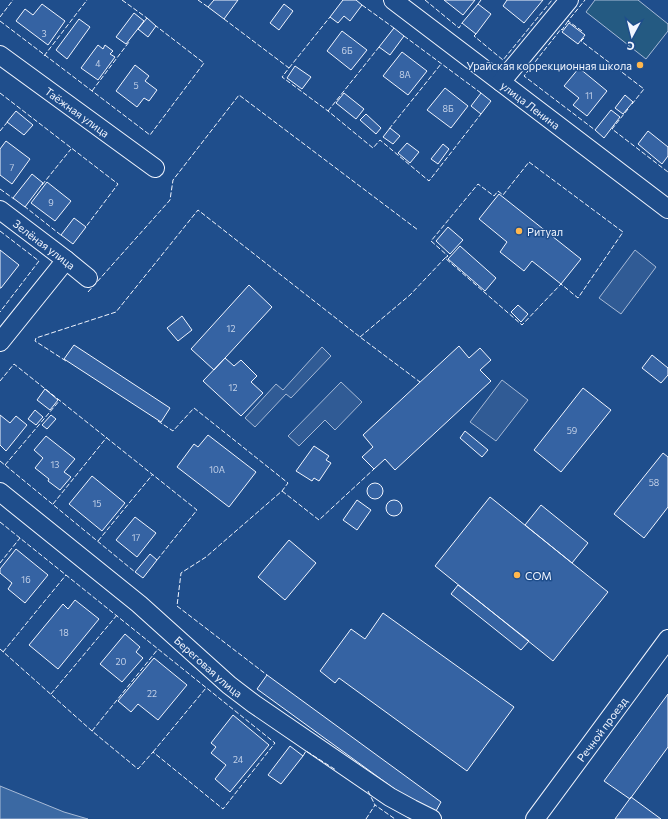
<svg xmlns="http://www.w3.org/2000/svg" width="668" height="819" font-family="Commissioner,sans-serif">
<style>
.green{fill:#245a82;stroke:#a8bbd7}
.parking{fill:#305b95;stroke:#a8bbd7}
.water{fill:#3b69a3;stroke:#a8bbd7}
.building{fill:#3563a3;stroke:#f2f6ff}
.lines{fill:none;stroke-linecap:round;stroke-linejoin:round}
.minor-casing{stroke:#f2f6ff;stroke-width:20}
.minor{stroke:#1f4e8c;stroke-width:18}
.fence{stroke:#f2f6ff;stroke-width:1;stroke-dasharray:5 2;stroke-linecap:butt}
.poi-dot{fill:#ffb74d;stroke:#1f4e8c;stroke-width:1.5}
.labels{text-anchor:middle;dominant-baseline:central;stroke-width:3;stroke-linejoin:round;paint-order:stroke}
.number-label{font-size:9px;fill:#c3d1e8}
.poi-label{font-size:11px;fill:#f2f6ff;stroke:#1f4e8c;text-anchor:start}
.street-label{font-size:11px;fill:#f2f6ff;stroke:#1f4e8c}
</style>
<rect width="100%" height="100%" fill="#1f4e8c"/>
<!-- green -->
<path class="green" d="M 595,0 L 638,0 L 668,24 L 668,31 L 646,59 L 586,12 Z"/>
<!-- parking -->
<path class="parking" d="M 635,250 L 656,267 L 621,314 L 599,298 Z
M 322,347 L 331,356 L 291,398 L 286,394 L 255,427 L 245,418 L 276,384 L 283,390 Z
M 502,380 L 528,400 L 496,441 L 470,422 Z
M 341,382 L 362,402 L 335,430 L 325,420 L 299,446 L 288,436 Z"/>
<!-- water -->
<path class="water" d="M 0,786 L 64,812 L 88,819 L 0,819 Z"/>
<!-- building -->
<path class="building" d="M 214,0 L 238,0 L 224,19 L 208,7 Z
M 343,0 L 356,0 L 362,5 L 350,21 L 344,16 L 338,23 L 330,17 Z
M 444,0 L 475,0 L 463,15 Z
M 507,0 L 543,0 L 524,23 L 503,6 Z
M 42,4 L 65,21 L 48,45 L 16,21 L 25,9 L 33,15 Z
M 284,4 L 293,11 L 279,30 L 270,23 Z
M 478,4 L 491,14 L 476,34 L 462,23 Z
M 134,13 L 144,21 L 126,44 L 116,37 Z
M 147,18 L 156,26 L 148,37 L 138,29 Z
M 79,19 L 90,27 L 67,59 L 56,50 Z
M 569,23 L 585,35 L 578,44 L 562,32 Z
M 394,28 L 404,36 L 390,55 L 379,47 Z
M 342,31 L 367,50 L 351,70 L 327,51 Z
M 98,45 L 103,49 L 105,45 L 113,51 L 110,54 L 115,57 L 98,80 L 81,68 Z
M 402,52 L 427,71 L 408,95 L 383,76 Z
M 135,65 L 149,76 L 145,81 L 157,90 L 149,101 L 144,98 L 137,107 L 116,91 Z
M 295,66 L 311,77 L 302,89 L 287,78 Z
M 579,68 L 607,91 L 587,116 L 573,105 L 579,98 L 564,86 Z
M 445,88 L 468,106 L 451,128 L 427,110 Z
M 344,93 L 364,109 L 356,119 L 336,103 Z
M 481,93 L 491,101 L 481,114 L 471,106 Z
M 625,95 L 633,102 L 623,114 L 615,108 Z
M 611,110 L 620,117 L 604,138 L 595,130 Z
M 16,111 L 33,125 L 24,135 L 7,122 Z
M 366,114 L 381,128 L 376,134 L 360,120 Z
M 390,128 L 400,136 L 393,144 L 383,137 Z
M 648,131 L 668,147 L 668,156 L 662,164 L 638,144 Z
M 6,141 L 30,159 L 12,184 L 0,175 L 0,149 Z
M 407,143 L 419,152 L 410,163 L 398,153 Z
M 443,144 L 449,149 L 438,164 L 431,159 Z
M 32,174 L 43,183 L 25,207 L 13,198 Z
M 47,182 L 71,201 L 55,221 L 31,203 Z
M 499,194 L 581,259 L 561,284 L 532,261 L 524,271 L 500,252 L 507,242 L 479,219 Z
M 74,218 L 86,227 L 73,244 L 61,235 Z
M 448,227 L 463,240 L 450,254 L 436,241 Z
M 460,246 L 496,278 L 485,291 L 448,259 Z
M 0,250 L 19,265 L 1,288 L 0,288 Z
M 249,285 L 272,307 L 214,370 L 191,349 Z
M 518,305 L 528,314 L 521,322 L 511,312 Z
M 182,316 L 192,330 L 178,341 L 167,328 Z
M 74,345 L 170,408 L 161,422 L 64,359 Z
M 459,346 L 469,358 L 480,348 L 491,360 L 480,370 L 491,381 L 395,470 L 385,459 L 374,469 L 362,457 L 373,447 L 363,435 Z
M 652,355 L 668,368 L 668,375 L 661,383 L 642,368 Z
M 225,358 L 234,366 L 241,360 L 257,376 L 251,382 L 263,393 L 241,416 L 203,381 Z
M 583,388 L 611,410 L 561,472 L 534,450 Z
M 45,389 L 58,400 L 50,410 L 37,400 Z
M 35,410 L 43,417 L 36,425 L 28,419 Z
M 0,415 L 10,423 L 16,416 L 27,425 L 6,451 L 0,445 Z
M 51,415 L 56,419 L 47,429 L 42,425 Z
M 465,431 L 488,450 L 482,457 L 460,438 Z
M 208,435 L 256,472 L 229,507 L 177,467 L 194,444 L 198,447 Z
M 46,436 L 75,459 L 64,472 L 71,477 L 60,490 L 48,481 L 49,479 L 35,468 L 43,458 L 34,450 Z
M 314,446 L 329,456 L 326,460 L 331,463 L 319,481 L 314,478 L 312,481 L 296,471 Z
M 663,453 L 668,457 L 668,507 L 644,538 L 614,514 Z
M 92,476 L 125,503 L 102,531 L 69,504 Z
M367 491a8 8 0 1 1 16 0a8 8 0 1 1-16 0Z
M 490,497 L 608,592 L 553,661 L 435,566 Z
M386 508a8 8 0 1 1 16 0a8 8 0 1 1-16 0Z
M 357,500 L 371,510 L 357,530 L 343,520 Z
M 541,505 L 588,543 L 572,563 L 525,525 Z
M 135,517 L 156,533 L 137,557 L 116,540 Z
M 289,540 L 316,563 L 285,600 L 258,577 Z
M 16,549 L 48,575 L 25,603 L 8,589 L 12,583 L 0,573 L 0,569 Z
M 150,554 L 157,560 L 143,578 L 135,572 Z
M 458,585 L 529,641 L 521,650 L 451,594 Z
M 75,600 L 99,619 L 58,669 L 29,645 L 63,604 L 68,609 Z
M 383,613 L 514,707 L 467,771 L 339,678 L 335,683 L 320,671 L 351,629 L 365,639 Z
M 125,634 L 140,647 L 136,652 L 143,658 L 122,682 L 100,664 Z
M 154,658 L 187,685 L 158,720 L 138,704 L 131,712 L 118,701 Z
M 267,675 L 441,802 L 436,811 L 418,806 L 257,689 Z
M 668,694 L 668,747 L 630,799 L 604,781 Z
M 233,715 L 269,745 L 230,792 L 215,779 L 226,765 L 211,753 L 216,747 L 211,743 Z
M 290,746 L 303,756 L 281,784 L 268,775 Z
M 631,797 L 661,819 L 615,819 Z"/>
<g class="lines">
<defs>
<g id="minor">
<path id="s1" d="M 393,0 L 668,209"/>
<path id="s2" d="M 0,55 L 155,168"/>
<path d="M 501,82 L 569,0"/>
<path id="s3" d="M 0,210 L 66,260 L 88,278"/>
<path d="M 0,342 L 66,260"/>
<path id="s4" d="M 0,492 L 139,604 L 229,685 L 254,704 L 390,797 L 412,809 L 432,819"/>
<path id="s5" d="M 535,819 L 668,639"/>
</g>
</defs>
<!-- minor casing -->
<use href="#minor" class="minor-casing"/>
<!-- minor -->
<use href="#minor" class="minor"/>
<!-- fence -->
<path class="fence" d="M 122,0 L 147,18
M 198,0 L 208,7
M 425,0 L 459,28 L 462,23
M 478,4 L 481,0
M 362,5 L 394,28
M 0,17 L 13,0
M 224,19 L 289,68 L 282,77 L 328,111 L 373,148 L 380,140 L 429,181 L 481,114
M 0,21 L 150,135 L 204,63 L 156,26
M 568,21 L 562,30 L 561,29 L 524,76 L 595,130
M 582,31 L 568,21 L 585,0
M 476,34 L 474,36 L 503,60 L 552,0
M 404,36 L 481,93
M 584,38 L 581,41 L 644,89 L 632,104
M 44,56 L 87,0
M 289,68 L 330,17
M 92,91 L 129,42
M 0,93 L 118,184 L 85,228
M 628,109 L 612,129 L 668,172
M 328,111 L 379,47
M 389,129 L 441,64
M 0,131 L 9,120
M 529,162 L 623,232 L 578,298 L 561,284 L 522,325 L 445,258 L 448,256 L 431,241 L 478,184 L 494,196 L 498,191 L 503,195 Z
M 42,185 L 71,149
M 0,189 L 14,199
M 24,206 L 62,236
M 0,231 L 39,261 L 0,312
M 88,292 L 170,200 L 173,180 L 239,95 L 418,230
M 360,337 L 410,295 L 445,258
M 66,361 L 35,341 L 36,338 L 116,312 L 198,210 L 360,337 L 420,382
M 0,381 L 14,364 L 197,510 L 157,560
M 158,421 L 173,431 L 194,408 L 288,483 L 282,491 L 206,557 L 181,573 L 177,606 L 267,675
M 0,461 L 135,572
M 5,465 L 60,400
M 282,491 L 319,520 L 374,469
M 53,504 L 107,437
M 0,522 L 275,743 L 223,809 L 153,752 L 138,769 L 92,731 L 0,649
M 98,541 L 153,474
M 0,563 L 20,538
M 3,652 L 66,575
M 51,694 L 117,615
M 92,731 L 158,649
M 153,752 L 206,688
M 303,756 L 306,751 L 336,770
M 368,791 L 375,805
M 366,819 L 375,805 L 395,819"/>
</g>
<!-- markers -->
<g class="poi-dot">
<circle cx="640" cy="65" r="4"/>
<circle cx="519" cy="231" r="4"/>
<circle cx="517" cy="575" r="4"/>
</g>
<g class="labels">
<!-- number labels -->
<g class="number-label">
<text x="44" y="33">3</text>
<text x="347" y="50">6Б</text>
<text x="98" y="63">4</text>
<text x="405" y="74">8А</text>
<text x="136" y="85">5</text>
<text x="589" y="95">11</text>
<text x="448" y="108">8Б</text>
<text x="12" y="167">7</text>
<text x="51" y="202">9</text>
<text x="231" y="328">12</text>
<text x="233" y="387">12</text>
<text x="572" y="430">59</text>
<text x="55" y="464">13</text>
<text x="217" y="469">10А</text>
<text x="654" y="482">58</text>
<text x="97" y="503">15</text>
<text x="136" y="537">17</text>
<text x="26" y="579">16</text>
<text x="64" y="632">18</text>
<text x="121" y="661">20</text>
<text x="152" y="693">22</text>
<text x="238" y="759">24</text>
</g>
<!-- poi labels -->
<g class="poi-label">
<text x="632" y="65" text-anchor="end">Урайская коррекционная школа</text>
<text x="527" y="231">Ритуал</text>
<text x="525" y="575">СОМ</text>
</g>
<!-- street labels -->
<g class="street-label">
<text stroke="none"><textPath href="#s1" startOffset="173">улица Ленина</textPath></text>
<text stroke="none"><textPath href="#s2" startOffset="96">Таёжная улица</textPath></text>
<text stroke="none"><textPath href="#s3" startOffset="56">Зелёная улица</textPath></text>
<text stroke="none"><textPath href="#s4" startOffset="272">Береговая улица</textPath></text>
<text stroke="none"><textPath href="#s5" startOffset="112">Речной проезд</textPath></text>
</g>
</g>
<!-- north arrow -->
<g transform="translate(632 36) rotate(187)" stroke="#1f4e8c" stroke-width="3" paint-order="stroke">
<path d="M0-3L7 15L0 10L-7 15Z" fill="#f2f6ff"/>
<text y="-6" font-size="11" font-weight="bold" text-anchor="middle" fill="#f2f6ff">С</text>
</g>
</svg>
